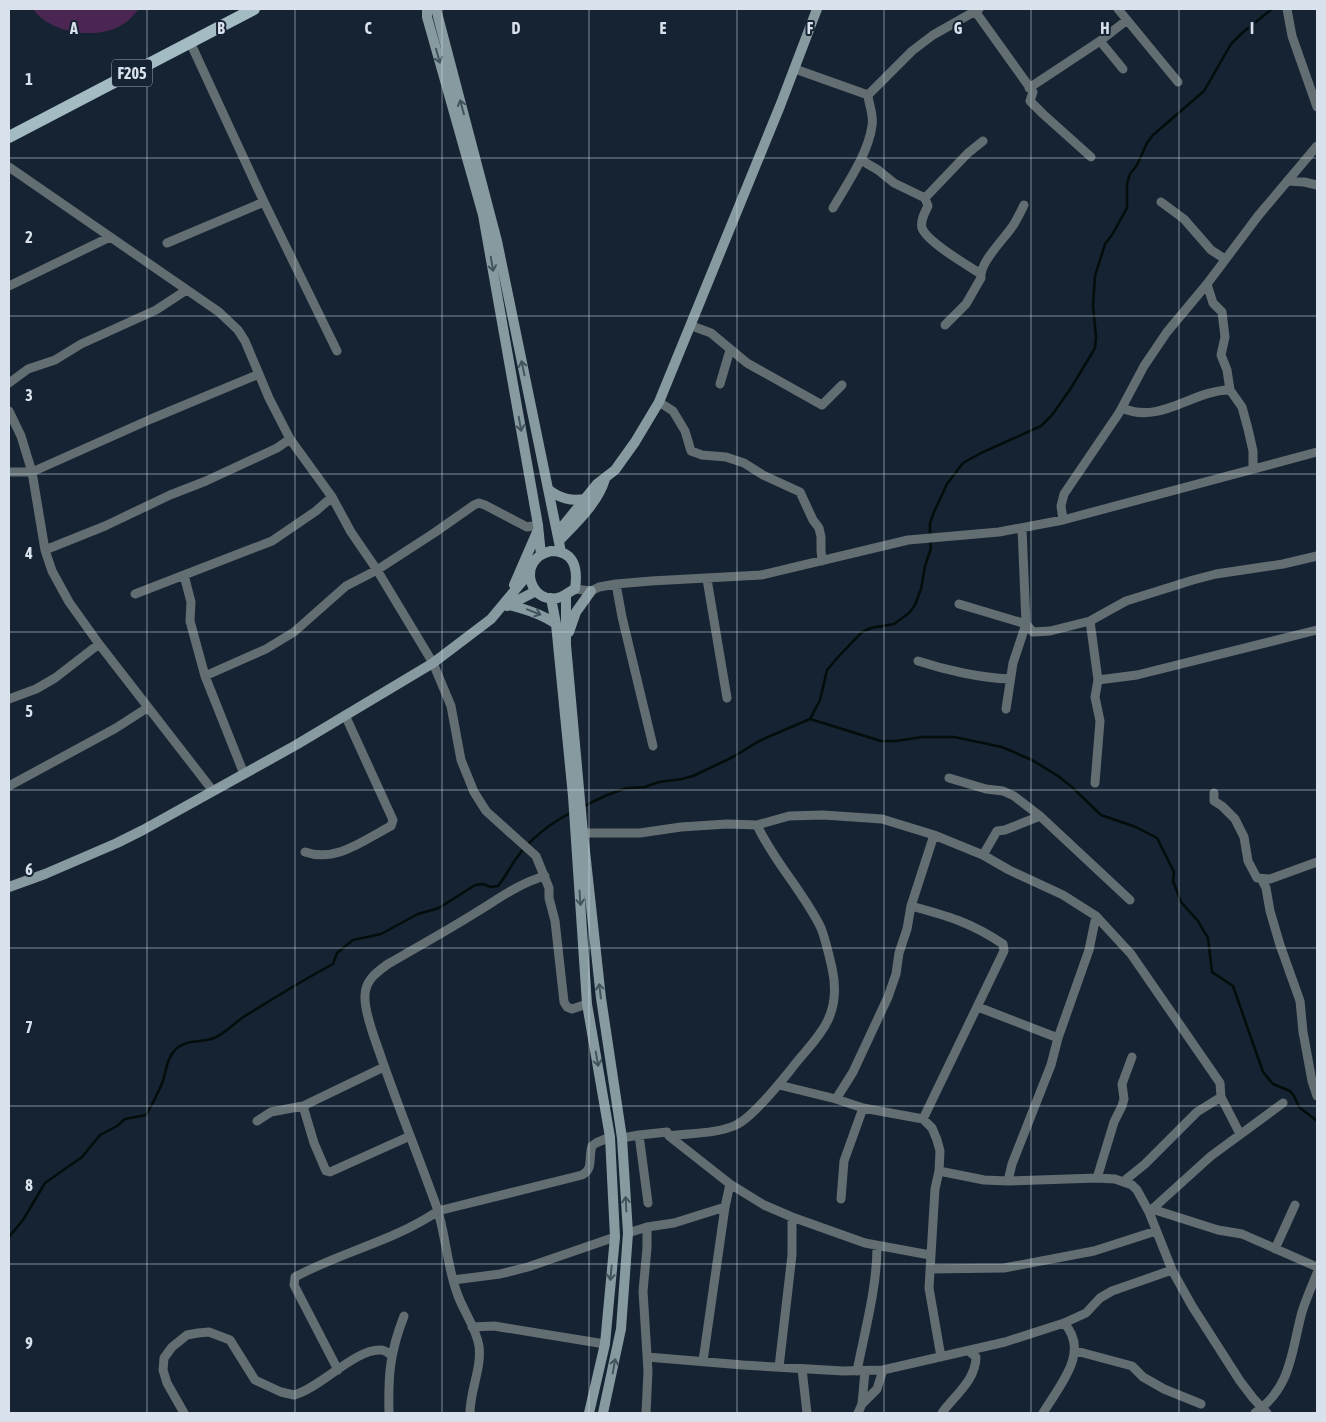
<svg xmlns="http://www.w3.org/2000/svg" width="1326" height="1422" font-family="'Asap Condensed',sans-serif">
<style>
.green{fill:#4b2652}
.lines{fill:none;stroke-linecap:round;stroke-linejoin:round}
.stream{stroke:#030d0b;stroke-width:2.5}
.minor{stroke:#626e72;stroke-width:9}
.secondary{stroke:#879aa0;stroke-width:10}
.primary{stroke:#a3bcc4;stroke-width:12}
.oneway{stroke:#43535e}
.grid{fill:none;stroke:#d9e1ec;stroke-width:1;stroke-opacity:0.55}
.labels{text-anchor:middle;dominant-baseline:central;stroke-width:4;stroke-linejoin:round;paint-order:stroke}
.shield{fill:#162332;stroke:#9ea8b4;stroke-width:1}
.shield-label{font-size:16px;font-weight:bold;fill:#d9e1ec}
.grid-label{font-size:16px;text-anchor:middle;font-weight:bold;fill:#d9e1ec;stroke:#162332;stroke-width:4;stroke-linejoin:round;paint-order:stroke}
</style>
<rect width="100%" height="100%" fill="#162332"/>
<!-- green -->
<path class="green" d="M 33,9 L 139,9 C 133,16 127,23 118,27 C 93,39 50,33 33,9 Z"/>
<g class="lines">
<!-- stream -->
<path class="stream" d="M 930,536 L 930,523 L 934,512 L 947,484 L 963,463 L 981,453 L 1041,426 L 1052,415 L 1071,388 L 1095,348 L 1096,337 L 1093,306 L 1095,276 L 1105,244 L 1112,235 L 1127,208 L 1127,184 L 1130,174 L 1137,165 L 1147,143 L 1153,135 L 1204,91 L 1231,44 L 1242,33 L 1272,9
M 810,719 L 881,741 L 896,741 L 922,737 L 954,737 L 1002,747 L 1032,760 L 1058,776 L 1072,787 L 1101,815 L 1136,827 L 1157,838 L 1174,872 L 1173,881 L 1181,902 L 1198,921 L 1208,938 L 1212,972 L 1233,986 L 1263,1072 L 1273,1084 L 1290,1091 L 1294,1096 L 1299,1107 L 1317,1121
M 584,806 L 607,795 L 627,788 L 645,787 L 659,782 L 682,779 L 693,776 L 733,757 L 759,741 L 810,719 L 820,700 L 827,670 L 839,656 L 862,632 L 871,628 L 894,624 L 909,613 L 915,605 L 921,589 L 925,566 L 931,548 L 930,541
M 9,1237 L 23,1220 L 45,1183 L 82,1157 L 100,1135 L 117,1126 L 125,1119 L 146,1115 C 152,1105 158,1093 163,1081 C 166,1071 167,1058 175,1050 C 185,1039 202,1043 214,1038 C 226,1033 234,1023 245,1016 C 274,998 303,980 333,964 L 337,953 L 353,940 L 381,934 L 418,914 L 439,908 L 475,885 L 483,884 L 490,887 L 498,886 C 506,876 511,865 518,856 C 532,837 550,824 570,813"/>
<!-- minor -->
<path class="minor" d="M 1118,9 L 1178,82
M 1287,9 L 1292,36 L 1317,107
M 975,11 L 1033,92 L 1030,101 L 1043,114 L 1091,157
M 1100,41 L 1123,69
M 190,42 L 264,202 L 337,351
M 795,69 L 868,95
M 1029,88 L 1100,41 L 1127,20
M 868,95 L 912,51 L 933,35 L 979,9
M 861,160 L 878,170 L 894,183 L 925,198 L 928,206 C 925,212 920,221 922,228 C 927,242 967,265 981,274
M 9,167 L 219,312 L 238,330 L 245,341 L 269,398 L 290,439 L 332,497 L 351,532 L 377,570 L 433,663 L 451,706 L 461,760 L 474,792 L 486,811 L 536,856 L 549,888 L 549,898 L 555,921 L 564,1002 L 567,1007 L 572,1009 L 587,1004
M 1287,181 L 1304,182 L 1317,185
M 925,198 L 968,153 L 983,141
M 1161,202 L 1184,219 L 1211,250 L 1225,259
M 833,208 C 847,184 868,154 872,126 C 874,115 869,106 868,95
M 167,243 L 264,202
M 1207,284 L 1213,303 L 1222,312 L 1225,337 L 1221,355 L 1227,370 L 1230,390 L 1242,407 L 1248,429 L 1253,451 L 1253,469
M 9,286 L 110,237
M 945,325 L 966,304 L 981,278 C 979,263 1004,239 1012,227 C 1017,220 1020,213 1024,205
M 692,326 L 711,333 L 747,363 L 822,405 L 842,385
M 9,383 L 28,369 L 55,360 L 81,344 L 156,310 L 185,291
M 720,384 L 730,350
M 659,402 L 673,411 L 685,431 L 691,451 L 702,455 L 726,457 L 744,463 L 763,475 L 800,492 L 813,520 L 819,528 L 821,537 L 821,550 L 822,561
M 1122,408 C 1161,425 1192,390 1230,390
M 9,411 L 21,436 L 32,472 L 45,550 L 52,571 L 69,602 L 99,644 L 213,791
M 9,472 L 32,472 L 151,419 L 259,374
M 1063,520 L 1061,506 L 1064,494 L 1119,413 L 1144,366 L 1167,332 L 1207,284 L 1258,216 L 1317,146
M 45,550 L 105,526 L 170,495 L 206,481 L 277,448 L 290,439
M 184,575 L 191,602 L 190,621 L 205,676 L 244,774
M 707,579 L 727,698
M 616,584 L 622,617 L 653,746
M 575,589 L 591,591 L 599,587 L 616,584 L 651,581 L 761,575 L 908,540 L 999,532 L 1063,520 L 1317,452
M 135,594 L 272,541 L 316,511 L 332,497
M 959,604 L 1026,624 L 1033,632 L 1050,631 L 1090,621 L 1126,601 L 1193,580 L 1216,574 L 1283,564 L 1317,556
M 1090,621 L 1098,680 L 1095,697 L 1100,721 L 1095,783
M 918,661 C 945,670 981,678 1010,679
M 205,676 L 266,649 L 294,632 L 346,586 L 377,570 L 434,533 L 474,505 L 479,503 L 485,505 L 527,527 L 538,525
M 1098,680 L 1137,675 L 1317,630
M 9,699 L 36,689 L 55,678 L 99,644
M 1006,709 L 1013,663 L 1026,624 L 1022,528
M 949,778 L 986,789 L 1003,791 L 1014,796 L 1040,816 L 1130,900
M 9,786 L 116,728 L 147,708
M 1214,793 L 1214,801 L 1222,806 L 1235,819 L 1244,837 L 1248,861 L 1257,878 L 1270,879 L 1317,862
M 583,833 L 640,833 L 681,827 L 727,824 L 757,825 L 789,816 L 823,815 L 882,819 L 934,835 L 983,855 L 1009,870 L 1063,895 L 1096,916 L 1131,954 L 1220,1083 L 1221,1097 L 1240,1134
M 305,852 C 336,863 364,840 391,826 L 393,820 L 345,715
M 983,855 L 997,831 L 1005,830 L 1040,816
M 1262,880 L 1266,888 L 1270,911 L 1280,945 L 1300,1001 L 1303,1032 L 1312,1081 L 1317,1096
M 911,906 C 948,916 970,922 1003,944 L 1004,951 L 923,1119
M 978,1007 L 1058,1038
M 779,1085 L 836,1099 L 863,1108 L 923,1119 L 932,1128 L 937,1140 L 940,1151 L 939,1171 L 935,1189 L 929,1288 L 941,1357
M 836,1099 L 853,1072 L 888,997 L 896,974 L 899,953 L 907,929 L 911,906 L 934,835
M 303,1106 L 314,1143 L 326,1171 L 330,1172 L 410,1136
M 257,1121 L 271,1112 L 303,1106 L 384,1067
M 639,1135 L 648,1203
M 669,1136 C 691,1133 716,1134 736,1125 C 753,1117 780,1083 792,1068 C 804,1052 819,1039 828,1020 C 836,1003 836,986 832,968 C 829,955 826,941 821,928 C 803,891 774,862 757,825
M 622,1138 L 639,1135 L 667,1132 L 669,1136 L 730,1184 L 764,1205 L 792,1217 L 865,1243 L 930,1255
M 939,1171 L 984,1180 L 1008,1181 L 1097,1178 L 1115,1179 L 1132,1185 L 1137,1190 L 1149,1212 L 1172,1270 L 1192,1306 L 1240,1381 L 1253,1398 L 1267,1413
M 1097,1178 L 1114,1122 L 1122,1106 L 1124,1099 L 1122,1084 L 1132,1057
M 1008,1181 L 1012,1164 L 1051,1065 L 1058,1038 L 1089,950 L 1096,916
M 1124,1181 L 1145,1164 L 1197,1112 L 1221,1097
M 841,1199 L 844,1161 L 863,1108
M 1152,1209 L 1218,1230 L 1242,1234 L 1317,1267
M 1149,1212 L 1211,1156 L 1283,1103
M 628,1233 L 647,1227 L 674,1223 L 725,1207
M 1275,1249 L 1295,1205
M 930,1269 L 1004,1268 L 1094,1251 L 1156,1231
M 453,1280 L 500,1274 L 528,1267 L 615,1237
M 472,1327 L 494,1326 L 605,1344
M 1076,1351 L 1132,1366 L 1143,1377 L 1164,1389 L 1201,1404
M 647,1357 L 743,1365 L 843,1371 L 883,1370 L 1005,1342 L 1064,1323 L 1086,1313 L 1100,1298 L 1112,1291 L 1172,1270
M 703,1361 L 725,1207 L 730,1184
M 779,1367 L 792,1255 L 792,1217
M 802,1369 L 807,1413
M 338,1370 L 294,1285 L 295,1277 C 341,1252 394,1241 438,1211 L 582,1175 C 594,1169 588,1158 592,1146 L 596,1143 L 610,1137
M 857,1371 C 865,1330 877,1288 877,1246
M 862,1404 L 865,1371
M 184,1413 L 167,1383 L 163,1370 L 164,1358 L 172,1347 L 187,1335 L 198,1333 L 209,1332 L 230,1340 L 255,1380 L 281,1392 L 294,1395 C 319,1389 356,1348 381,1350 C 385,1350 388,1353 391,1355
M 389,1413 C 388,1375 390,1352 404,1316
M 470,1413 C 470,1390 482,1368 479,1346 C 476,1327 463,1311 457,1293 C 447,1266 446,1236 437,1208 C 418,1155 397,1104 379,1051 C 374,1037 364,1011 365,996 C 365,980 377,972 388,964 C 419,946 450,929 480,910 C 501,897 520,883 545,876
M 646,1413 L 648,1371 L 643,1291 L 647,1248 L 647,1227
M 858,1413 L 862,1404 L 877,1389 L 883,1370
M 942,1413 C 954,1396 976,1380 976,1357 L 970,1352
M 1043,1413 C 1059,1386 1091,1352 1064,1323
M 1255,1413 C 1292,1387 1291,1352 1302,1312 C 1306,1299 1312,1286 1317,1273"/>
<!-- secondary -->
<path class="secondary" d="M 427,9 L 427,17 L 483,215 L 538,525 L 541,555
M 436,9 L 497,241 L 561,552
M 549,490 C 561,499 571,501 585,499
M 558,532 L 597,484 L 615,470 L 635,442 L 659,402 L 780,106 L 817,9
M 559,541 C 576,523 598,503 605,479
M 551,551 C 575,551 578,569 575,589 C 570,591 566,595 561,597 C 530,608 515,559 551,551 Z
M 514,585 L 537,532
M 566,595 L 566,645 L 583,833 L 601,998 L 622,1138 L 628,1233 L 621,1329 L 603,1413
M 551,598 L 556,624 L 573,796 L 587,1004 L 610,1137 L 615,1237 L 605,1344 L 589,1413
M 509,605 C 526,609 542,614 556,624
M 507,606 L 536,591
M 569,632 L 576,612 L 591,591
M 9,887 L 45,874 L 117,843 L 143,830 L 296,745 L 433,663 L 491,619 L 530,572"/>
<!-- primary -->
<path class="primary" d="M 9,137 L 254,9"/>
</g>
<!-- one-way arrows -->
<defs><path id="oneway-shaft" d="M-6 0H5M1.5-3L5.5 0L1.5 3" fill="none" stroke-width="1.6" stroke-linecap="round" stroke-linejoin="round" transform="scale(1.25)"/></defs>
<g class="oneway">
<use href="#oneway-shaft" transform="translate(438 56) rotate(74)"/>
<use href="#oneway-shaft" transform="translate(462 107) rotate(-105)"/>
<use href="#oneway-shaft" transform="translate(492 264) rotate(80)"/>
<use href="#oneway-shaft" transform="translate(523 368) rotate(-102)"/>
<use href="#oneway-shaft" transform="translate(520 424) rotate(80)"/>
<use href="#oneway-shaft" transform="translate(534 612) rotate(21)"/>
<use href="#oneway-shaft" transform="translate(580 898) rotate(86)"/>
<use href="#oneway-shaft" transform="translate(600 991) rotate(-97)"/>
<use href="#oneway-shaft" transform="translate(597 1059) rotate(80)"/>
<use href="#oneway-shaft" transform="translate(626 1204) rotate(-93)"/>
<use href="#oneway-shaft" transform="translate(611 1273) rotate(95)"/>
<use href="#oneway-shaft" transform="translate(614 1366) rotate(-80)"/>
</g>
<!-- grid -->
<path class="grid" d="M 147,9 L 147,1413M 295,9 L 295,1413M 442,9 L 442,1413M 589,9 L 589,1413M 737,9 L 737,1413M 884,9 L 884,1413M 1031,9 L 1031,1413M 1179,9 L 1179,1413M 9,158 L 1317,158M 9,316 L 1317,316M 9,474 L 1317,474M 9,632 L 1317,632M 9,790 L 1317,790M 9,948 L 1317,948M 9,1106 L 1317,1106M 9,1264 L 1317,1264"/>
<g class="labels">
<!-- shield labels -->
<rect class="shield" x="112" y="59.5" width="40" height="27" rx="4"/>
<g class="shield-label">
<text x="132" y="73">F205</text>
</g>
</g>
<g class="grid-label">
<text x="74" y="34">A</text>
<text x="221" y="34">B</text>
<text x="368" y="34">C</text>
<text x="516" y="34">D</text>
<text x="663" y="34">E</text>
<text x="810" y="34">F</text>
<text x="958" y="34">G</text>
<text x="1105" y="34">H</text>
<text x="1252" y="34">I</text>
<text x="29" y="85">1</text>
<text x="29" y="243">2</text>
<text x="29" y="401">3</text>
<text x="29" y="559">4</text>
<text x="29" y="717">5</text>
<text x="29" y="875">6</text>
<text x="29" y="1033">7</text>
<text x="29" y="1191">8</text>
<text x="29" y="1349">9</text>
</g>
<!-- border -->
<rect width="1326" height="1422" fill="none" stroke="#d9e1ec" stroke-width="20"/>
</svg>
